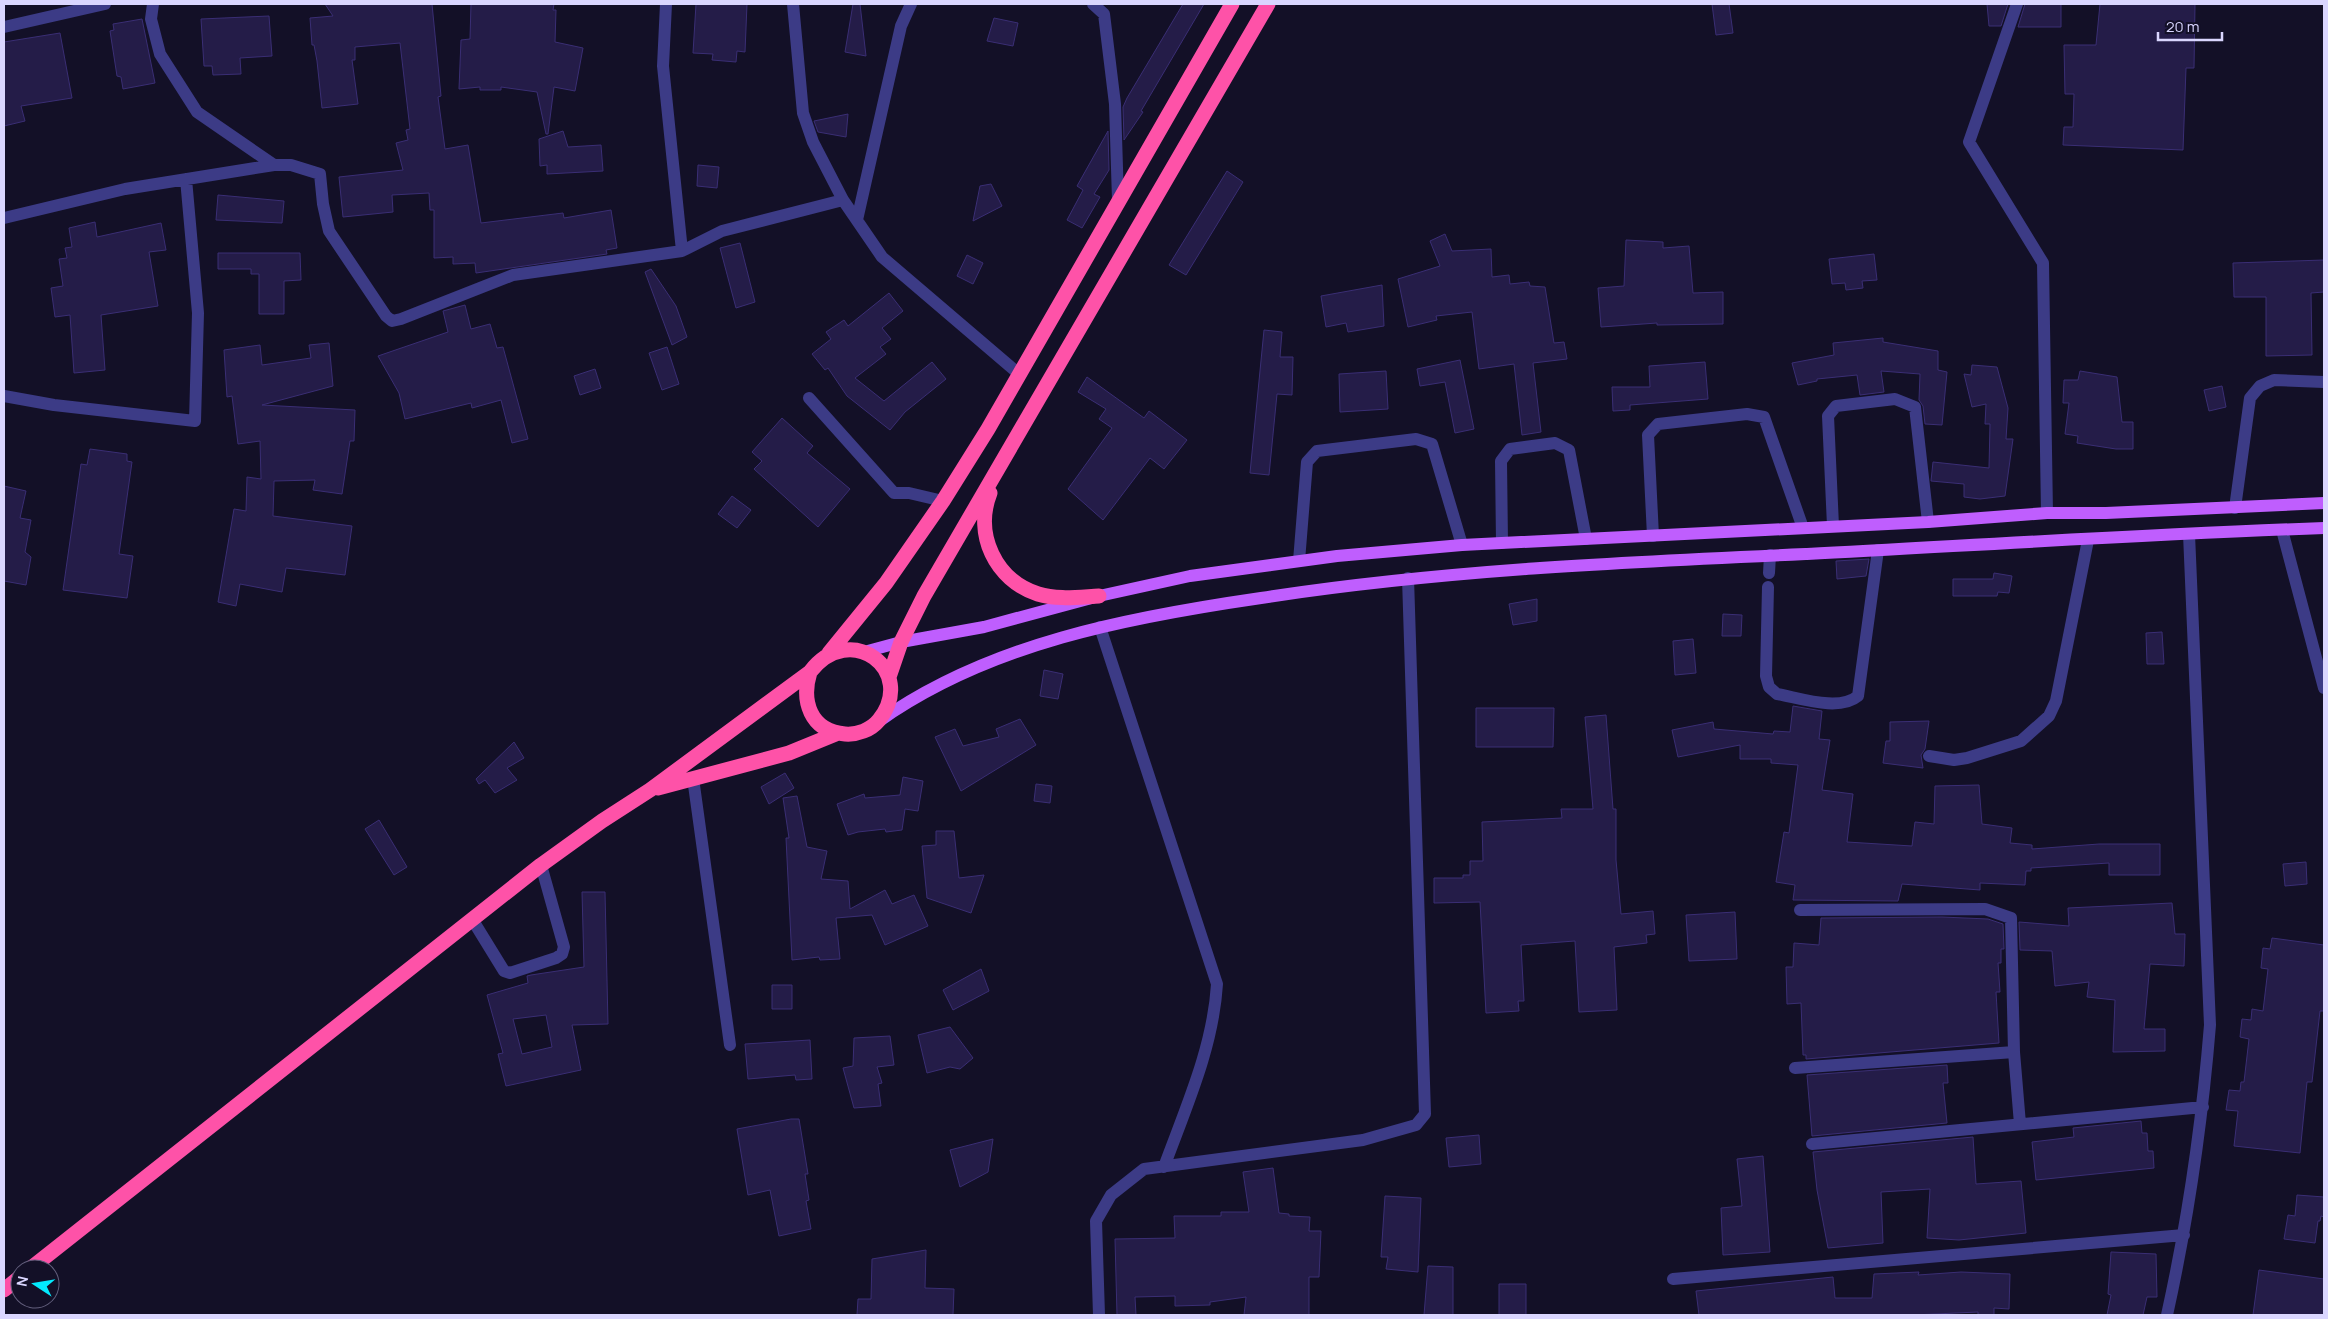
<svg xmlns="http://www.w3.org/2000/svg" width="2328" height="1319" font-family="Manrope,sans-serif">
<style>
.building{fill:#241c48;stroke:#3a2e74;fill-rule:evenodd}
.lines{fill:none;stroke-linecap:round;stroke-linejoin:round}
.minor{stroke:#3c3b86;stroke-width:12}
.major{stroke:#bf5efe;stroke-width:12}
.highway{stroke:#fe52a8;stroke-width:15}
</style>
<rect width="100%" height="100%" fill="#131027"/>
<!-- building -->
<path class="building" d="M 325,4 L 432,4 L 441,96 L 438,97 L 445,149 L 468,145 L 481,223 L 563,213 L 564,218 L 611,210 L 617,248 L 606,250 L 607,254 L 476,273 L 475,263 L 453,264 L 453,257 L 434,258 L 434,210 L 430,210 L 429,193 L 392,195 L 393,212 L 343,217 L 339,177 L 403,170 L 396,143 L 408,140 L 406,130 L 410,129 L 400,43 L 355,47 L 355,60 L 352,60 L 358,104 L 322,108 L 317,61 L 314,45 L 312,45 L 310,18 L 333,16 Z
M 471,4 L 554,4 L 553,10 L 556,10 L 555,42 L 583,48 L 575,91 L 554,87 L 548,134 L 546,134 L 537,92 L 501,87 L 501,90 L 480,90 L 480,87 L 459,89 L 461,40 L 470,39 Z
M 696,4 L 747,4 L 745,52 L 737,51 L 736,62 L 712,60 L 713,54 L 693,53 Z
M 853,4 L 860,4 L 866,56 L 845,52 Z
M 1183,4 L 1204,4 L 1141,111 L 1143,112 L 1124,140 L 1123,107 L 1127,98 Z
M 1712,4 L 1729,4 L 1733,33 L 1716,35 Z
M 1987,4 L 2008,4 L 2001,26 L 1989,26 Z
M 2025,4 L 2061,4 L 2061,27 L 2018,27 Z
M 2100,4 L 2195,4 L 2194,68 L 2186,68 L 2183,150 L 2063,145 L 2064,127 L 2073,127 L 2074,94 L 2065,94 L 2064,45 L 2096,45 Z
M 269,16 L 272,56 L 240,58 L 241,74 L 213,75 L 212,66 L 204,66 L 201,19 Z
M 994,18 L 1018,23 L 1013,46 L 987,41 Z
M 142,19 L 155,83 L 123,89 L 121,77 L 117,76 L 110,31 L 114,30 L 113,24 Z
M 60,33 L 72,98 L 21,106 L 25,121 L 4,126 L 4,42 Z
M 848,114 L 846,137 L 818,132 L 814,121 Z
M 563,131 L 568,147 L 601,145 L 603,171 L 547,174 L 547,165 L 540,166 L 539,139 Z
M 1108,131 L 1109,170 L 1094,194 L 1100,197 L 1082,228 L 1067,220 L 1083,190 L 1077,186 Z
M 698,165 L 719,167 L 717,188 L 697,186 Z
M 1227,171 L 1243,182 L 1186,275 L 1169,265 Z
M 991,184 L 1002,206 L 973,221 L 980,186 Z
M 218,195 L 284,201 L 282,223 L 216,220 Z
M 95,222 L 97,237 L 161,223 L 166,250 L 149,252 L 158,306 L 101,315 L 105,370 L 74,373 L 70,315 L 55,317 L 51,288 L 63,286 L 59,259 L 67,258 L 65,248 L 72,247 L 69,228 Z
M 1445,234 L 1452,251 L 1491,249 L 1492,277 L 1509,275 L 1510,284 L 1529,282 L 1530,286 L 1545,287 L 1554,343 L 1564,342 L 1567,359 L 1533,363 L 1541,432 L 1522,435 L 1514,364 L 1479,369 L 1472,312 L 1436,316 L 1437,320 L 1408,327 L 1398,279 L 1440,266 L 1430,241 Z
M 1626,240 L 1663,242 L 1663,248 L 1689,246 L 1693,293 L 1723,292 L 1723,324 L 1657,325 L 1657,323 L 1601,327 L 1598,288 L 1624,286 Z
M 740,243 L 755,302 L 736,308 L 720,248 Z
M 218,253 L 300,253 L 301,280 L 284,281 L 284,314 L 259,314 L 259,274 L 251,274 L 251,269 L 218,269 Z
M 1874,254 L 1877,280 L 1862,281 L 1863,288 L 1846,290 L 1845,283 L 1832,284 L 1829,259 Z
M 967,255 L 983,263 L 973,284 L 957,276 Z
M 2324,260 L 2324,292 L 2311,293 L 2312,355 L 2266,356 L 2266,297 L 2234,297 L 2233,263 Z
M 651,269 L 676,306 L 687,337 L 672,345 L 645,272 Z
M 1382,285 L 1384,326 L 1348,332 L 1346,323 L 1326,327 L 1321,296 Z
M 889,293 L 903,311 L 882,328 L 891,339 L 880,347 L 886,354 L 855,378 L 884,401 L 932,362 L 946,379 L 905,412 L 890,430 L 847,396 L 828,368 L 825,370 L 812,354 L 831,339 L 826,332 L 844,320 L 848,326 Z
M 465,305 L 471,329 L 490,324 L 497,348 L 503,347 L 528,439 L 512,443 L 501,400 L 472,408 L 471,403 L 405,419 L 399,393 L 378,356 L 448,332 L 443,311 Z
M 1264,330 L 1282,332 L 1280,357 L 1293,357 L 1292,395 L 1277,394 L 1269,475 L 1250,473 Z
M 1883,338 L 1883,342 L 1938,351 L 1938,370 L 1947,372 L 1942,425 L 1925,424 L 1923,406 L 1919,400 L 1920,374 L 1881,371 L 1884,392 L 1860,395 L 1857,375 L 1817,379 L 1817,381 L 1798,385 L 1792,363 L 1834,355 L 1833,343 Z
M 329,343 L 333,386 L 262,405 L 355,410 L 354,441 L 350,441 L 342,494 L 313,490 L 315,480 L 274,481 L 273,516 L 352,526 L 345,575 L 286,568 L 282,592 L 240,584 L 236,606 L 218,602 L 234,509 L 246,511 L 247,477 L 261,479 L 260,441 L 238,444 L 232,396 L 227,397 L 224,350 L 260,345 L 262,365 L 311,358 L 309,345 Z
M 667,347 L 679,384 L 662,390 L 649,353 Z
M 1460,360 L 1474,429 L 1455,433 L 1445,382 L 1420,386 L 1417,369 Z
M 1705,362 L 1708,399 L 1630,405 L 1630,410 L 1613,411 L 1612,387 L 1650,387 L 1649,366 Z
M 1972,365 L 1997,367 L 2008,408 L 2006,439 L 2013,439 L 2005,496 L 1980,499 L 1964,497 L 1964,484 L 1931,481 L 1933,462 L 1989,468 L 1990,424 L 1985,424 L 1986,404 L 1972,407 L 1964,374 L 1971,375 Z
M 595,369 L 601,388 L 580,395 L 574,376 Z
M 1386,371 L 1388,409 L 1340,412 L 1339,374 Z
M 2080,371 L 2117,377 L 2122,422 L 2133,422 L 2133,449 L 2116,449 L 2077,443 L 2078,436 L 2065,434 L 2069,403 L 2063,403 L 2064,380 L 2078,380 Z
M 1087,377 L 1144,418 L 1149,411 L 1187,440 L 1164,469 L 1150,458 L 1103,520 L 1068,489 L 1112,428 L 1099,419 L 1106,409 L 1078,392 Z
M 2222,386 L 2226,407 L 2209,411 L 2204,390 Z
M 782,418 L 813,446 L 807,453 L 850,489 L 818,527 L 754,469 L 762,461 L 752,452 Z
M 90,449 L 127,454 L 127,461 L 132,462 L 119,554 L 133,556 L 127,598 L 63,590 L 81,464 L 87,465 Z
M 4,486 L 26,491 L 20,518 L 31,520 L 25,552 L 31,557 L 26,585 L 4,581 Z
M 732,496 L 751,510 L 737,528 L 718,514 Z
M 1869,559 L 1866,576 L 1837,579 L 1836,561 Z
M 1994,573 L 2012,576 L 2009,593 L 1998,592 L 1997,596 L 1953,596 L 1953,579 L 1993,579 Z
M 1537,599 L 1537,621 L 1513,625 L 1509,604 Z
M 1723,614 L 1742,615 L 1741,636 L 1722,636 Z
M 2162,632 L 2164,664 L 2147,664 L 2146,633 Z
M 1693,639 L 1696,673 L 1675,675 L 1673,641 Z
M 1044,670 L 1063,674 L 1058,699 L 1040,696 Z
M 1793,706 L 1822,711 L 1819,739 L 1830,740 L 1822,790 L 1853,794 L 1847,842 L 1912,846 L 1915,822 L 1934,824 L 1935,786 L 1979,785 L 1982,824 L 2012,828 L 2010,843 L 2032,845 L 2032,849 L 2099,844 L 2160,844 L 2160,875 L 2109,875 L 2109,863 L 2031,868 L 2031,871 L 2026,871 L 2025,885 L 1980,883 L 1980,890 L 1902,884 L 1898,901 L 1793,900 L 1795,885 L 1776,882 L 1784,832 L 1789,833 L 1798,765 L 1771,763 L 1771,759 L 1740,759 L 1740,745 L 1678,757 L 1672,730 L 1713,722 L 1714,729 L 1773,734 L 1774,731 L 1790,732 Z
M 1476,708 L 1554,708 L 1553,747 L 1476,747 Z
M 1606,715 L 1613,809 L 1616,809 L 1616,860 L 1621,914 L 1653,911 L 1655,934 L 1646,935 L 1647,943 L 1614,947 L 1617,1010 L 1579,1012 L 1575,941 L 1521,945 L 1524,1001 L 1518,1001 L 1519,1011 L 1486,1013 L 1480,902 L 1434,903 L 1434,878 L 1463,878 L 1463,875 L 1470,875 L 1470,861 L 1483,861 L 1482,822 L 1562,818 L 1561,809 L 1593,809 L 1585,717 Z
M 1020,719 L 1036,745 L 961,791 L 935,737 L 955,729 L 963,746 L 999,737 L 996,729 Z
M 1929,721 L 1925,749 L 1921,755 L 1923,768 L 1883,763 L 1886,741 L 1890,741 L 1890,722 Z
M 514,742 L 524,758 L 507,768 L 517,780 L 495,793 L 485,780 L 479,784 L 476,779 Z
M 785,773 L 794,788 L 769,804 L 761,787 Z
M 903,777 L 923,781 L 918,811 L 905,809 L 902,830 L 886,832 L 885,829 L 858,832 L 848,835 L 837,804 L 864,794 L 865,798 L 900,795 Z
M 1036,784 L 1052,786 L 1050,803 L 1034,801 Z
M 797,796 L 807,847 L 827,851 L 821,879 L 848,881 L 850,909 L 885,890 L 892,904 L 914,895 L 928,926 L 885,945 L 872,915 L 836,918 L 840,959 L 820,960 L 819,957 L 792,960 L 786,838 L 789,838 L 783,798 Z
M 379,820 L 407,867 L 394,875 L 365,829 Z
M 936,831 L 954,831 L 959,878 L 984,875 L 971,913 L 927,898 L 922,846 L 936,845 Z
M 2306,862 L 2307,884 L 2285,886 L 2283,864 Z
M 582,892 L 605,892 L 608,1024 L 572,1025 L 581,1070 L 506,1086 L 498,1054 L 503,1053 L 487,995 L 528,983 L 527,976 L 531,975 L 584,967 ZM 546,1015 L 552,1047 L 522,1054 L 513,1019 Z
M 2172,903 L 2175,934 L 2185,934 L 2184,966 L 2150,964 L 2144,1029 L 2165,1029 L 2165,1051 L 2113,1052 L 2115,1000 L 2087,997 L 2089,982 L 2055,986 L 2052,951 L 2020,950 L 2019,922 L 2069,926 L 2068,908 Z
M 1735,912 L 1737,959 L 1689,961 L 1686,915 Z
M 1942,917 L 1988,919 L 2003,924 L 2004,949 L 2001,949 L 2001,963 L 1998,963 L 2000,992 L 1996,992 L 1999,1043 L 1806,1059 L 1806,1055 L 1803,1055 L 1801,1003 L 1787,1004 L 1786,967 L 1793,967 L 1794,943 L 1819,945 L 1821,918 Z
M 2272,938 L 2324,945 L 2324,1011 L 2320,1011 L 2312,1082 L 2307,1082 L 2300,1153 L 2234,1146 L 2238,1111 L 2226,1110 L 2229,1090 L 2240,1091 L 2241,1082 L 2244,1082 L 2249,1039 L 2240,1037 L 2242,1019 L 2251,1020 L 2252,1009 L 2263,1011 L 2268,969 L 2261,968 L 2263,948 L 2270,949 Z
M 981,969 L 989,991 L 953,1010 L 943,990 Z
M 772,985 L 792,985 L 792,1009 L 772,1009 Z
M 950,1027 L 973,1058 L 960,1069 L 950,1067 L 927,1073 L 918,1035 Z
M 890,1036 L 894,1065 L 877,1067 L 882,1083 L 878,1084 L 881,1106 L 854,1108 L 843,1068 L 853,1066 L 854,1038 Z
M 810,1040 L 812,1079 L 796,1080 L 795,1075 L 748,1079 L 745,1044 Z
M 1947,1065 L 1948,1083 L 1943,1083 L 1947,1123 L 1812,1136 L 1807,1075 Z
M 791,1119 L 799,1119 L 808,1174 L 805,1174 L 809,1200 L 806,1201 L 811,1229 L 779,1236 L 770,1190 L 748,1195 L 737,1129 Z
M 2141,1121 L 2142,1133 L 2147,1133 L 2148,1151 L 2153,1151 L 2154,1168 L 2036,1180 L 2032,1142 L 2074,1137 L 2073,1128 Z
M 1479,1135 L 1481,1164 L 1449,1167 L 1446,1138 Z
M 1973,1137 L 1976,1184 L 2021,1181 L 2026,1233 L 1959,1240 L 1927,1238 L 1930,1189 L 1881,1192 L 1883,1243 L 1828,1248 L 1817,1190 L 1813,1152 Z
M 993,1139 L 988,1172 L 960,1187 L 950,1150 Z
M 1763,1156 L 1770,1252 L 1723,1255 L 1721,1208 L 1742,1206 L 1737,1159 Z
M 1273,1168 L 1279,1213 L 1289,1214 L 1289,1216 L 1310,1217 L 1309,1231 L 1321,1231 L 1319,1277 L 1309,1277 L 1309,1315 L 1244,1315 L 1246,1297 L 1210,1302 L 1210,1305 L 1175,1306 L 1175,1296 L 1135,1297 L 1136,1315 L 1117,1315 L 1115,1239 L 1175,1238 L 1174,1216 L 1221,1216 L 1221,1212 L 1249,1212 L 1243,1172 Z
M 2297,1195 L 2324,1197 L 2324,1217 L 2321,1216 L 2320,1221 L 2318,1221 L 2315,1243 L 2284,1239 L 2288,1215 L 2295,1216 Z
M 1385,1196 L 1421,1198 L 1418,1272 L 1386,1269 L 1388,1257 L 1381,1257 Z
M 926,1250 L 925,1288 L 954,1289 L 953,1315 L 857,1315 L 858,1299 L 871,1299 L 872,1259 Z
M 2111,1252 L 2156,1254 L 2157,1297 L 2147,1297 L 2143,1315 L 2107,1315 L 2111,1295 L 2108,1294 Z
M 1428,1266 L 1453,1267 L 1453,1315 L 1424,1315 Z
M 2259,1270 L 2324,1279 L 2324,1315 L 2253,1315 Z
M 1919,1272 L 1918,1275 L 1961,1272 L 2010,1274 L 2009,1309 L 1994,1308 L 1994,1315 L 1978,1315 L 1978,1312 L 1913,1315 L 1699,1315 L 1696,1291 L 1833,1277 L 1835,1298 L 1872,1298 L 1874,1274 Z
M 1499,1284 L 1526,1284 L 1526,1315 L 1499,1315 Z"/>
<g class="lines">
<!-- minor -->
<path class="minor" d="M 153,4 L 151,19 L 160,54 L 197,112 L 274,165
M 666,4 L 663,66 L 682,251
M 793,4 L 803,113 L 813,142 L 843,200 L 882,257 L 1019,374
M 1093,4 L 1104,14 L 1115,104 L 1118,200
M 2017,4 L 1969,142 L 2043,263 L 2047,513
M 4,27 L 105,4
M 4,218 L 125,189 L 274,165 L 291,165 L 320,174 L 323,204 L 329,231 L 386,316 L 392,321 L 401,319 L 513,275 L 682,251 L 722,231 L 843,200
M 857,220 L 901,26 L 911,4
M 4,396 L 54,405 L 195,421 L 198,313 L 186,179
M 809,398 L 894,493 L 909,493 L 943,501
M 2235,508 L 2250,398 L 2260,386 L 2274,380 L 2324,382
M 1833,526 L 1828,416 L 1836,406 L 1895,399 L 1915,407 L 1928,522
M 2282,530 L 2324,688
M 1653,536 L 1648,435 L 1658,424 L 1747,414 L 1764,417 L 1803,528
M 1502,543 L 1501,461 L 1510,449 L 1555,443 L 1569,450 L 1586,539
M 1299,561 L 1307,462 L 1317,451 L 1416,439 L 1432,444 L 1462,545
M 1769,573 L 1770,555
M 1768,587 L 1766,676 L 1769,687 L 1777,694 C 1800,698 1839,712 1858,696 L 1878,550
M 1100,627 L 1217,984 C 1213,1048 1186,1107 1164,1167
M 1929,756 L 1954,760 L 1967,758 L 2021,741 L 2049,716 L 2056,701 L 2088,540
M 693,778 L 730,1045
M 1800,910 L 1985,909 L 2011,918 L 2014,1052 L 2020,1124
M 472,919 L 504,971 L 510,973 L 556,958 L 562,954 L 564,947 L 541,865
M 1795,1068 L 2014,1052
M 1812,1144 L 2203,1107
M 1673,1279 L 2184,1235
M 1099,1315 L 1096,1221 L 1111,1195 L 1144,1169 L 1363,1140 L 1416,1125 L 1425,1114 L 1408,578
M 2167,1315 C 2188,1220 2202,1123 2210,1025 L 2189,534"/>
<!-- major -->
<path class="major" d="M 864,652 L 901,642 L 984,627 L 1099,596 L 1190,576 L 1337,556 L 1462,545 L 1928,522 L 2047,513 L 2106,513 L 2324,503
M 878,722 C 989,643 1130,617 1261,598 C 1442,570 1625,562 1807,554 C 1979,545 2152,534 2324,528"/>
<!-- highway -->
<path class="highway" d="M 990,493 C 974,534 995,580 1038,594 C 1057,600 1079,597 1099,596
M 829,653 L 886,583 L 943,501 L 988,429 L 1232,4
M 889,677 L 901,642 L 924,596 L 1268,4
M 658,788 L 789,753 L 838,733
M 30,1269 L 541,865 L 602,821 L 650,790 L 810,672 C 850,619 918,671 879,720 C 871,730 857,735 845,734 C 810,731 801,701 810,672
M 4,1290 L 20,1277"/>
</g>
<!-- border -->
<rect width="2328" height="1319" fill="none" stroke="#dad6ff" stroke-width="10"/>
<!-- north arrow -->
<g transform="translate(35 1284) rotate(282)"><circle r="24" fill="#131027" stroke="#635f7d"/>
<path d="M0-4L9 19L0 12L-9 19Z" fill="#03eafe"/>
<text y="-8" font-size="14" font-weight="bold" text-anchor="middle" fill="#dad6ff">N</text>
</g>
<!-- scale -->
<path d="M2158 32v8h64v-8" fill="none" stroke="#dad6ff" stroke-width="2.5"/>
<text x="2166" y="32" font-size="15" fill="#dad6ff" stroke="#131027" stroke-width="4" paint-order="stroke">20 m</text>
</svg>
